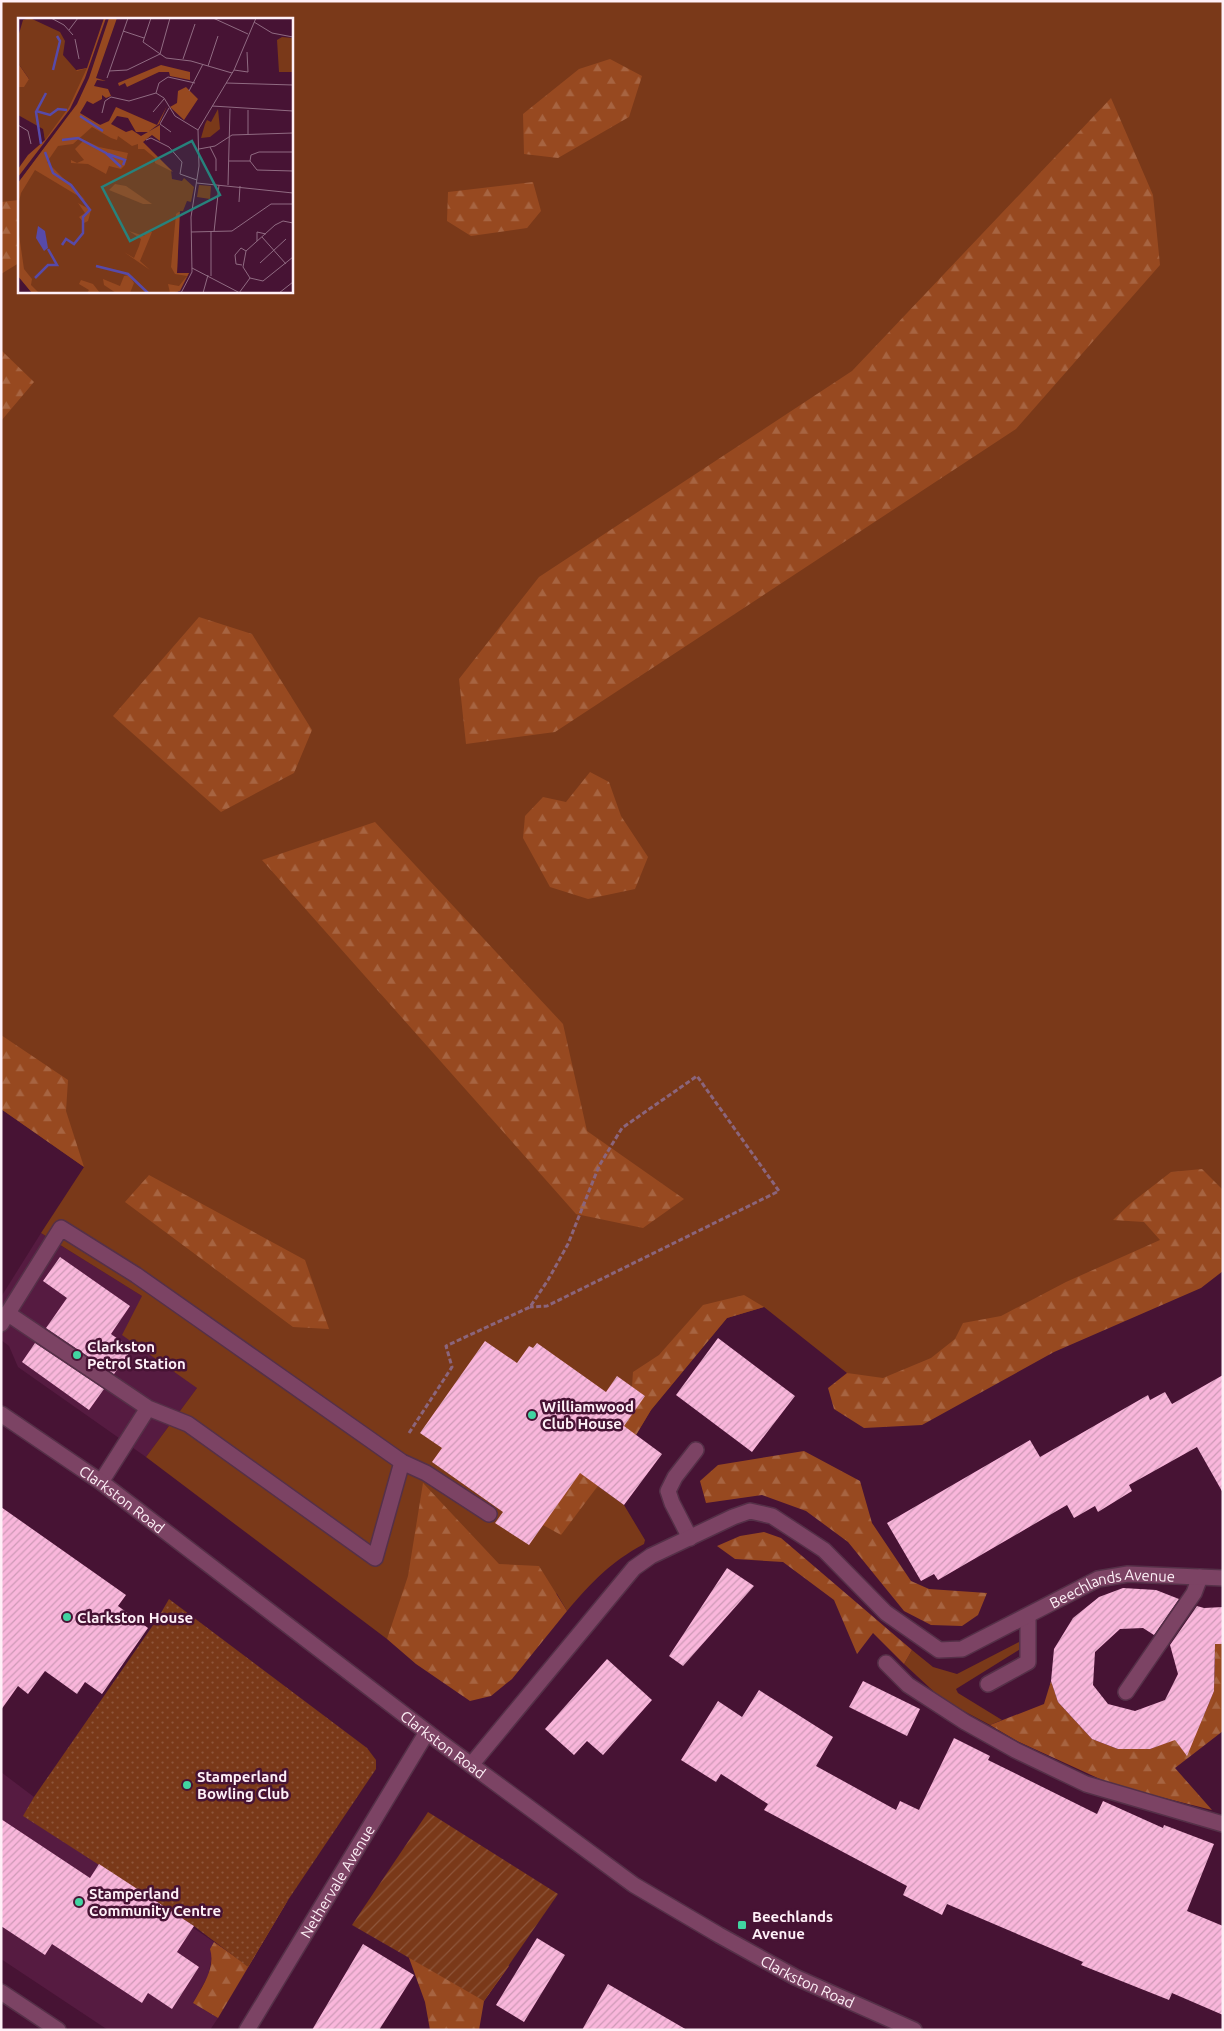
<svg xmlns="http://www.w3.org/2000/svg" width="1224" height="2031" font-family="Ubuntu,sans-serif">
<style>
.built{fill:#561b41}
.grass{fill:#7a3919;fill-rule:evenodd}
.forest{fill:url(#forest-firs)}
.park{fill:url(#park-dots)}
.garden{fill:url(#garden-furrows)}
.building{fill:url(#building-hatch)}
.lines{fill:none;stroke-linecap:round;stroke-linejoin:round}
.service-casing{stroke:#553048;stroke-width:18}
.minor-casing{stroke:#553048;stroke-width:18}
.secondary-casing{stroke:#553048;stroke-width:18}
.path{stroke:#8b657c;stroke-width:3;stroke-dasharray:5 2.5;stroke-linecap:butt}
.service{stroke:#7c4364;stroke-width:15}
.minor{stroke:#7c4364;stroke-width:15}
.secondary{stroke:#7c4364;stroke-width:15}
.poi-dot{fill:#41d4a1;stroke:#471334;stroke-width:2}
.labels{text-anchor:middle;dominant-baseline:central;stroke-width:5;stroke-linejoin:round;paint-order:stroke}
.poi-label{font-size:15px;font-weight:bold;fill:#fef0f7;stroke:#471334;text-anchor:start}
.street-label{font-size:15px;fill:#fef0f7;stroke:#471334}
.inset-river{fill:none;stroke:#574aa9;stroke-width:2.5}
.inset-road{fill:none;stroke:#906b82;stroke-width:1}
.view{fill:#27827c;fill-opacity:0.15;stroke:#27827c;stroke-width:2.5}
.inset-edge{fill:none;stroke:#fef0f7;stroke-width:2.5}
</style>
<defs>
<pattern id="forest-firs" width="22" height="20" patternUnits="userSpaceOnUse" patternTransform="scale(1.25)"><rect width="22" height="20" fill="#974920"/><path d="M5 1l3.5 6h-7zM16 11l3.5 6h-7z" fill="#a76441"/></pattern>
<pattern id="park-dots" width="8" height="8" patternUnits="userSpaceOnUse" patternTransform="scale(1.25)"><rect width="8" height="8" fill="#7a3919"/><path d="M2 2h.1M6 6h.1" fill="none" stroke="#8e563b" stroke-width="1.8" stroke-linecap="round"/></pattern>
<pattern id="garden-furrows" width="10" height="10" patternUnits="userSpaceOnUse" patternTransform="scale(1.25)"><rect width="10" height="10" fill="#7a3919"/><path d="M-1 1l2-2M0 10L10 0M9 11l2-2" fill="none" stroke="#8e563b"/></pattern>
<pattern id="building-hatch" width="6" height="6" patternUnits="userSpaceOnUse" patternTransform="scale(1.25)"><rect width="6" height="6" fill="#f9b6db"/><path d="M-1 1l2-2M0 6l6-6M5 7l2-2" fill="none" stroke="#ce9ab7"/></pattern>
</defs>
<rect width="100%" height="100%" fill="#471334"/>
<!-- built -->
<path class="built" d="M 41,1233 L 142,1296 L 197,1388 L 146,1457 L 18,1367 L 9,1346 L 1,1340 L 1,1297 Z
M 1,1772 L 34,1797 L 24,1816 L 99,1864 L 214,1942 L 210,1949 L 212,1956 L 208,1976 L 193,2003 L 218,2018 L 210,2030 L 108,2030 L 1,1959 Z"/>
<!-- grass -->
<path class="grass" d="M 1,1 L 1223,1 L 1223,1249 L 890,1394 L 847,1373 L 764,1307 L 727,1318 L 651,1410 L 636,1435 L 598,1486 L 624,1505 L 645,1540 L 644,1544 C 609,1563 593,1581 567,1611 L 557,1594 L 499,1564 L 387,1639 L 146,1457 L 197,1388 L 122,1335 L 142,1296 L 41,1233 L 84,1167 L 1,1109 ZM 19,19 L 291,19 L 291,291 L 19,291 Z
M 1019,1642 L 1022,1648 L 956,1689 L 958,1693 L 1002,1720 L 990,1725 L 943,1700 L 904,1664 L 912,1650 L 933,1667 L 957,1674 Z"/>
<!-- forest -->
<path class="forest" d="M 610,59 L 642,76 L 629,117 L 558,158 L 524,154 L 523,114 L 579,69 Z
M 1111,98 L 1153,195 L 1160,265 L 1016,429 L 555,732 L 466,744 L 459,679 L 539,577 L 852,371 Z
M 533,182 L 541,211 L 527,228 L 471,236 L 447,221 L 448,192 Z
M 19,200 L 19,263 L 1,274 L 1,202 Z
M 1,350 L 34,382 L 1,421 Z
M 199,617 L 252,634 L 312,730 L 294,773 L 221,812 L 113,716 Z
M 590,772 L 609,782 L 621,816 L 648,857 L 635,889 L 588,899 L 550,887 L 523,838 L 525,816 L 543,797 L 566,802 Z
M 375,822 L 563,1024 L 587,1131 L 684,1199 L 643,1228 L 576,1214 L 262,860 Z
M 1,1035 L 68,1080 L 66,1111 L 84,1167 L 1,1109 Z
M 1202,1169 L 1223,1190 L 1223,1271 L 1201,1288 L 1054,1352 L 922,1425 L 864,1428 L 834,1409 L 828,1388 L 847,1373 L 883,1378 L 931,1358 L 955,1339 L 963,1323 L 1001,1316 L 1066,1282 L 1160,1240 L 1144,1222 L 1113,1220 L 1131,1203 L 1171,1172 Z
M 149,1175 L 305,1260 L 329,1329 L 293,1327 L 125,1202 Z
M 744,1295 L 764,1307 L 727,1318 L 651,1410 L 636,1435 L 561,1535 L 543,1525 L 587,1462 L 645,1396 L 632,1387 L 633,1372 L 659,1355 L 703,1305 Z
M 804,1451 L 860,1481 L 872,1523 L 911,1581 L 929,1589 L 987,1593 L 978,1615 L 962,1626 L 931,1625 L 904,1611 L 848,1542 L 806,1511 L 762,1495 L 706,1503 L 700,1481 L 718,1465 Z
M 423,1483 L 499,1564 L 539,1566 L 567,1611 L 512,1679 L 491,1696 L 470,1701 L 416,1664 L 387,1639 L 408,1576 Z
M 764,1532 L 781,1538 L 912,1650 L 904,1664 L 873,1633 L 857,1654 L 834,1600 L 783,1562 L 735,1559 L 717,1546 L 740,1536 Z
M 1200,1623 L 1223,1644 L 1223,1731 L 1175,1768 L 1212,1810 L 1113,1785 L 1017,1741 L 990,1725 L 1044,1704 L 1051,1681 L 1058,1702 L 1092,1739 L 1118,1749 L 1150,1749 L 1178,1738 L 1201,1722 L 1214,1691 L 1215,1654 Z
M 288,1900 L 218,2018 L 193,2003 C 202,1987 216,1968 210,1949 L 214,1942 L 237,1958 Z
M 447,1945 L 509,1966 L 484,2001 L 479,2030 L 430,2030 L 425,2002 L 409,1958 Z"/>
<!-- park -->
<path class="park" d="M 169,1599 L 367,1748 L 376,1760 L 376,1769 L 288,1900 L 248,1967 L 194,1926 L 23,1816 L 34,1797 L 158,1618 Z"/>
<!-- garden -->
<path class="garden" d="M 428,1812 L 558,1894 L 484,2001 L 352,1925 Z"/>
<!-- building -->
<path class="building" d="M 60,1257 L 130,1306 L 111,1334 L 132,1349 L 114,1374 L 46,1328 L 67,1298 L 43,1281 Z
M 718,1338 L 795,1396 L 752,1452 L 676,1395 Z
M 485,1341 L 517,1363 L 529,1346 L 533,1348 L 537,1343 L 606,1392 L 617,1376 L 645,1396 L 624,1426 L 662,1454 L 624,1505 L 580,1473 L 529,1545 L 495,1523 L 503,1512 L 432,1462 L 442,1448 L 420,1433 Z
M 35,1343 L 104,1389 L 89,1410 L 22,1362 Z
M 1223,1375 L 1223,1493 L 1197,1447 L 1129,1485 L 1132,1491 L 1098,1512 L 1095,1506 L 1074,1518 L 1067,1505 L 938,1580 L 934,1574 L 921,1581 L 887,1523 L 1030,1440 L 1040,1457 L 1148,1395 L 1150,1400 L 1165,1392 L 1172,1404 Z
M 1,1507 L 126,1595 L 118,1606 L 148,1628 L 102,1694 L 85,1682 L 77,1694 L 45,1671 L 28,1694 L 18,1686 L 1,1710 Z
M 727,1568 L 754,1586 L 683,1666 L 669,1656 Z
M 1123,1588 L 1156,1590 L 1179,1599 L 1154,1635 L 1143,1628 L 1120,1629 L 1095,1652 L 1093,1685 L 1108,1704 L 1135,1711 L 1165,1700 L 1178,1674 L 1170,1645 L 1197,1606 L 1204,1608 L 1223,1607 L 1223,1644 L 1215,1644 L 1214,1691 L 1187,1756 L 1175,1740 L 1150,1749 L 1118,1749 L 1092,1739 L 1058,1702 L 1051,1681 L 1054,1649 L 1073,1618 L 1099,1597 Z
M 607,1659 L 652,1700 L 603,1755 L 587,1741 L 574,1755 L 545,1729 Z
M 863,1681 L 920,1709 L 907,1736 L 849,1707 Z
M 759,1690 L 833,1737 L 816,1766 L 896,1810 L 900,1801 L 919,1810 L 954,1738 L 990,1756 L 988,1760 L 1097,1814 L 1103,1801 L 1163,1828 L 1164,1825 L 1214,1844 L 1187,1911 L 1223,1926 L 1223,2015 L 1172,1993 L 1169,2000 L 1081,1965 L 1083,1962 L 947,1904 L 942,1915 L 903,1895 L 907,1886 L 764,1810 L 768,1804 L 721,1774 L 716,1782 L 681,1760 L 718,1701 L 742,1717 Z
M 1,1819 L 90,1878 L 99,1864 L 194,1926 L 177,1952 L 199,1967 L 172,2009 L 148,1993 L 142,2003 L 52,1944 L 45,1955 L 1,1926 Z
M 537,1938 L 565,1955 L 524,2022 L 496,2005 Z
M 363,1944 L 414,1975 L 379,2030 L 312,2030 Z
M 608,1984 L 687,2030 L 582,2030 Z"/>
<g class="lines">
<defs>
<path id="service" d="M 7,1313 L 148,1408
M 1,1324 L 61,1228 L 136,1275 L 402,1462 L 426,1473 L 489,1514
M 101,1482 L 148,1408 L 188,1424 L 375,1558 L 402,1462
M 886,1663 L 908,1685 L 965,1722 L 1015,1750 L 1086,1784 L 1223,1824
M 988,1684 L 1028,1662 L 1028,1616
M 1126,1692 L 1194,1593 L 1200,1577"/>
<g id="minor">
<path d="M 690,1538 L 672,1503 L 668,1491 L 675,1477 L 696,1450"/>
<path id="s1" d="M 471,1765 L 634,1568 L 651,1556 L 733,1517 L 750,1511 L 772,1516 L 824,1550 L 886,1613 L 939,1650 L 962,1649 L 1098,1579 L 1128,1574 L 1223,1578"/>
<path d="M 1,1992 L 58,2030"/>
<path id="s2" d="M 247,2030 L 427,1732"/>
</g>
<g id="secondary">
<path id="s3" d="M 1,1414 L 101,1482 L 440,1742 L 634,1885 L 719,1935 L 795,1977 L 914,2030"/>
</g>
</defs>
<!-- service casing -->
<use href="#service" class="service-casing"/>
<!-- minor casing -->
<use href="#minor" class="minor-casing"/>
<!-- secondary casing -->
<use href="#secondary" class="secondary-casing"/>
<!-- path -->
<path class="path" d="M 409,1433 L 452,1367 L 446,1346 L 530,1307 L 548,1280 L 568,1244 L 599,1166 L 622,1128 L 697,1076 L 779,1191 L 547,1306 L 530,1307"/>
<!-- service -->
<use href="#service" class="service"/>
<!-- minor -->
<use href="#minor" class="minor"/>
<!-- secondary -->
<use href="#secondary" class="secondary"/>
</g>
<!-- markers -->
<g class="poi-dot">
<circle cx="77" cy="1355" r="5"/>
<circle cx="532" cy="1415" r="5"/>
<circle cx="67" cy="1617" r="5"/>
<circle cx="187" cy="1785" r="5"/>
<circle cx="79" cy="1902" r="5"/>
<rect x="737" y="1920" width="10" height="10" rx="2.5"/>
</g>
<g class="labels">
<!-- poi labels -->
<g class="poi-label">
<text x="87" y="1346">Clarkston<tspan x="87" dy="17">Petrol Station</tspan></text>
<text x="542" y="1406">Williamwood<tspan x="542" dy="17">Club House</tspan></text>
<text x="77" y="1617">Clarkston House</text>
<text x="197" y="1776">Stamperland<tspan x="197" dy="17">Bowling Club</tspan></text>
<text x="89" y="1893">Stamperland<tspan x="89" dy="17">Community Centre</tspan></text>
<text x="752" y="1916">Beechlands<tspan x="752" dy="17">Avenue</tspan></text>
</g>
<!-- street labels -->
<g class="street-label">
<text stroke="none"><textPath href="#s3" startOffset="148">Clarkston Road</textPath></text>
<text stroke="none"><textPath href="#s1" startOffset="811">Beechlands Avenue</textPath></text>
<text stroke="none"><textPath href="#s3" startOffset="552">Clarkston Road</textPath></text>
<text stroke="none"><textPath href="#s2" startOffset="174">Nethervale Avenue</textPath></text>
<text stroke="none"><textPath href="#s3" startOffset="988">Clarkston Road</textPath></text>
</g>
</g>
<!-- overview -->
<g transform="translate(18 18)">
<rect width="275" height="275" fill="#471334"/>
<path d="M 53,94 L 121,124 L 153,152 L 154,161 L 164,163 L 166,160 L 176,169 L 173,184 L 169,183 L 165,193 L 161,193 L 159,255 L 171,255 L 159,275 L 14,275 L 0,258 L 0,165 Z" fill="#7a3919"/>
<path d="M 86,0 L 88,0 L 67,60 L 52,91 L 0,159 L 0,151 L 10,137 L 27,122 L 26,111 L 8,100 L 6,69 L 0,69 L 0,45 L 11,61 L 69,50 ZM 91,0 L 99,0 L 78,60 L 88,63 L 79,62 L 76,68 L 90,71 L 93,78 L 88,80 L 84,77 L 84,81 L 75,86 L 69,83 L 62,95 L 82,107 L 91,103 L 98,89 L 139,107 L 149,88 L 141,106 L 130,114 L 118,114 L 110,100 L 99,98 L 93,106 L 108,114 L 114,112 L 123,118 L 142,107 L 142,123 L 134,117 L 125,124 L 155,154 L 137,145 L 137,140 L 126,131 L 120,131 L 120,126 L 114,128 L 100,118 L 99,122 L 93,120 L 74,109 L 55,126 L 40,128 L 29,144 L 67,182 L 17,152 L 3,175 L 0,188 L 0,165 L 59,86 L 71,60 ZM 143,47 L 172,54 L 172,62 L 152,58 L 151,54 L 141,54 L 109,69 L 107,65 L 101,68 L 100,65 ZM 168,69 L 180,81 L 166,102 L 152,89 L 159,85 L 160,73 ZM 66,122 L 81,129 L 110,135 L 107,147 L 103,151 L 91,148 L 88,156 L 70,146 L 53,145 L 53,142 L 59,145 L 66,142 L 57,131 ZM 97,166 L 108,168 L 134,186 L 125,186 L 91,172 ZM 60,185 L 73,192 L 70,203 L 66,205 L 61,199 L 67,195 ZM 162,193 L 159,255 L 171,255 L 162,273 L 152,275 L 150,266 L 161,268 L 169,258 L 157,256 L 153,249 L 158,196 ZM 0,210 L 6,251 L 14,261 L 13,267 L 21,275 L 14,275 L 0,258 ZM 111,213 L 126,218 L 128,213 L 134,214 L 122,243 L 132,252 L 106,234 L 116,240 L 121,228 L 123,221 ZM 111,257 L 116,265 L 112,275 L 98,275 L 86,267 L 85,261 L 102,268 L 106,258 ZM 63,262 L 75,266 L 82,275 L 69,275 L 71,272 L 61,266 Z" fill="#974920"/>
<path d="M 12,0 L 42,14 L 47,23 L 45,37 L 59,53 L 69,50 L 51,89 L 27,122 L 25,111 L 0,97 L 0,69 L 6,69 L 11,61 L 0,45 L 0,19 L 5,2 ZM 264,19 L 275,20 L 275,54 L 261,54 L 259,22 ZM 200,91 L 202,111 L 192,119 L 183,120 L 187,106 L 189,102 L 193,104 ZM 181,167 L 193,168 L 192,181 L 179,179 Z" fill="#7a3919"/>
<path d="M 20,208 L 27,213 L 30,230 L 26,233 L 18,220 Z" fill="#574aa9"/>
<path class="inset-river" d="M 35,52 L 42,23 L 39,18M 18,93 L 32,97 L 40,91 L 49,92M 62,98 L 85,113M 44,122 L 60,120 L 88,135 L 103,149M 23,126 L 18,94 L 28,75M 27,134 L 35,155 L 53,167 L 72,192 L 65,199 L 65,215 L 56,226 L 48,221 L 44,227M 90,136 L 107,142 L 105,147M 78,248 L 110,256 L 130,275M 17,260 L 30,247 L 39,247 L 30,231"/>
<path class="inset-road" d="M 33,0 L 46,7 L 55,17M 133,0 L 125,24 L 148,40 L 173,43 L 214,55M 195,0 L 230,16M 236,4 L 254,15 L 275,19M 51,12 L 60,0M 105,13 L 126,20M 57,21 L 61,41M 165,41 L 177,6M 190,48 L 200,18M 216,52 L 230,54 L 229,34M 91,53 L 109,52 L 142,36 L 152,0M 89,60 L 110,0M 208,65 L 275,67M 171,73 L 185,46M 138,75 L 141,65 L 150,59 L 177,65M 194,88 L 275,93M 151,90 L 142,106 L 153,114M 135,94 L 146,81M 84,95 L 87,83 L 93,79 L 111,83 L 138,75 L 146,80 L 157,98 L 180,112M 0,107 L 10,113 L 13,126M 230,117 L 230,92M 128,122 L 133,120 L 151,129 L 164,144 L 162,156 L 179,162M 192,129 L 198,141 L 198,153M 181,131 L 197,128 L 214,117 L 275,115M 211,143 L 232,143M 232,143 L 233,137 L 241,134 L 275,134M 232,143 L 239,152 L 275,153M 179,165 L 275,175M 210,167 L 212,91M 221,184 L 222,168M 275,205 L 265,203 L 257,207 L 228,233 L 225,249 L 232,260 L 245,263 L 275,239M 173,214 L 214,213 L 253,186 L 275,186M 196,214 L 201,167M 244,219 L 268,246M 239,223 L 239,214 L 248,216M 242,245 L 268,221M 224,247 L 218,246 L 217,237 L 223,230 L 228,233M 174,250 L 222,275M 193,258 L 193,214M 163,275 L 174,254 L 173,199 L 181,148 L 180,112 L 216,52 L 238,0M 185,275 L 190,257M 221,275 L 232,260M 261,275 L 275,264"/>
<path class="view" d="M 174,123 L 202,177 L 112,223 L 84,169 Z"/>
<rect width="275" height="275" class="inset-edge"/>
</g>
<!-- border -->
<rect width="1224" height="2031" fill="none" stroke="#fef0f7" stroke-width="5"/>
</svg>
